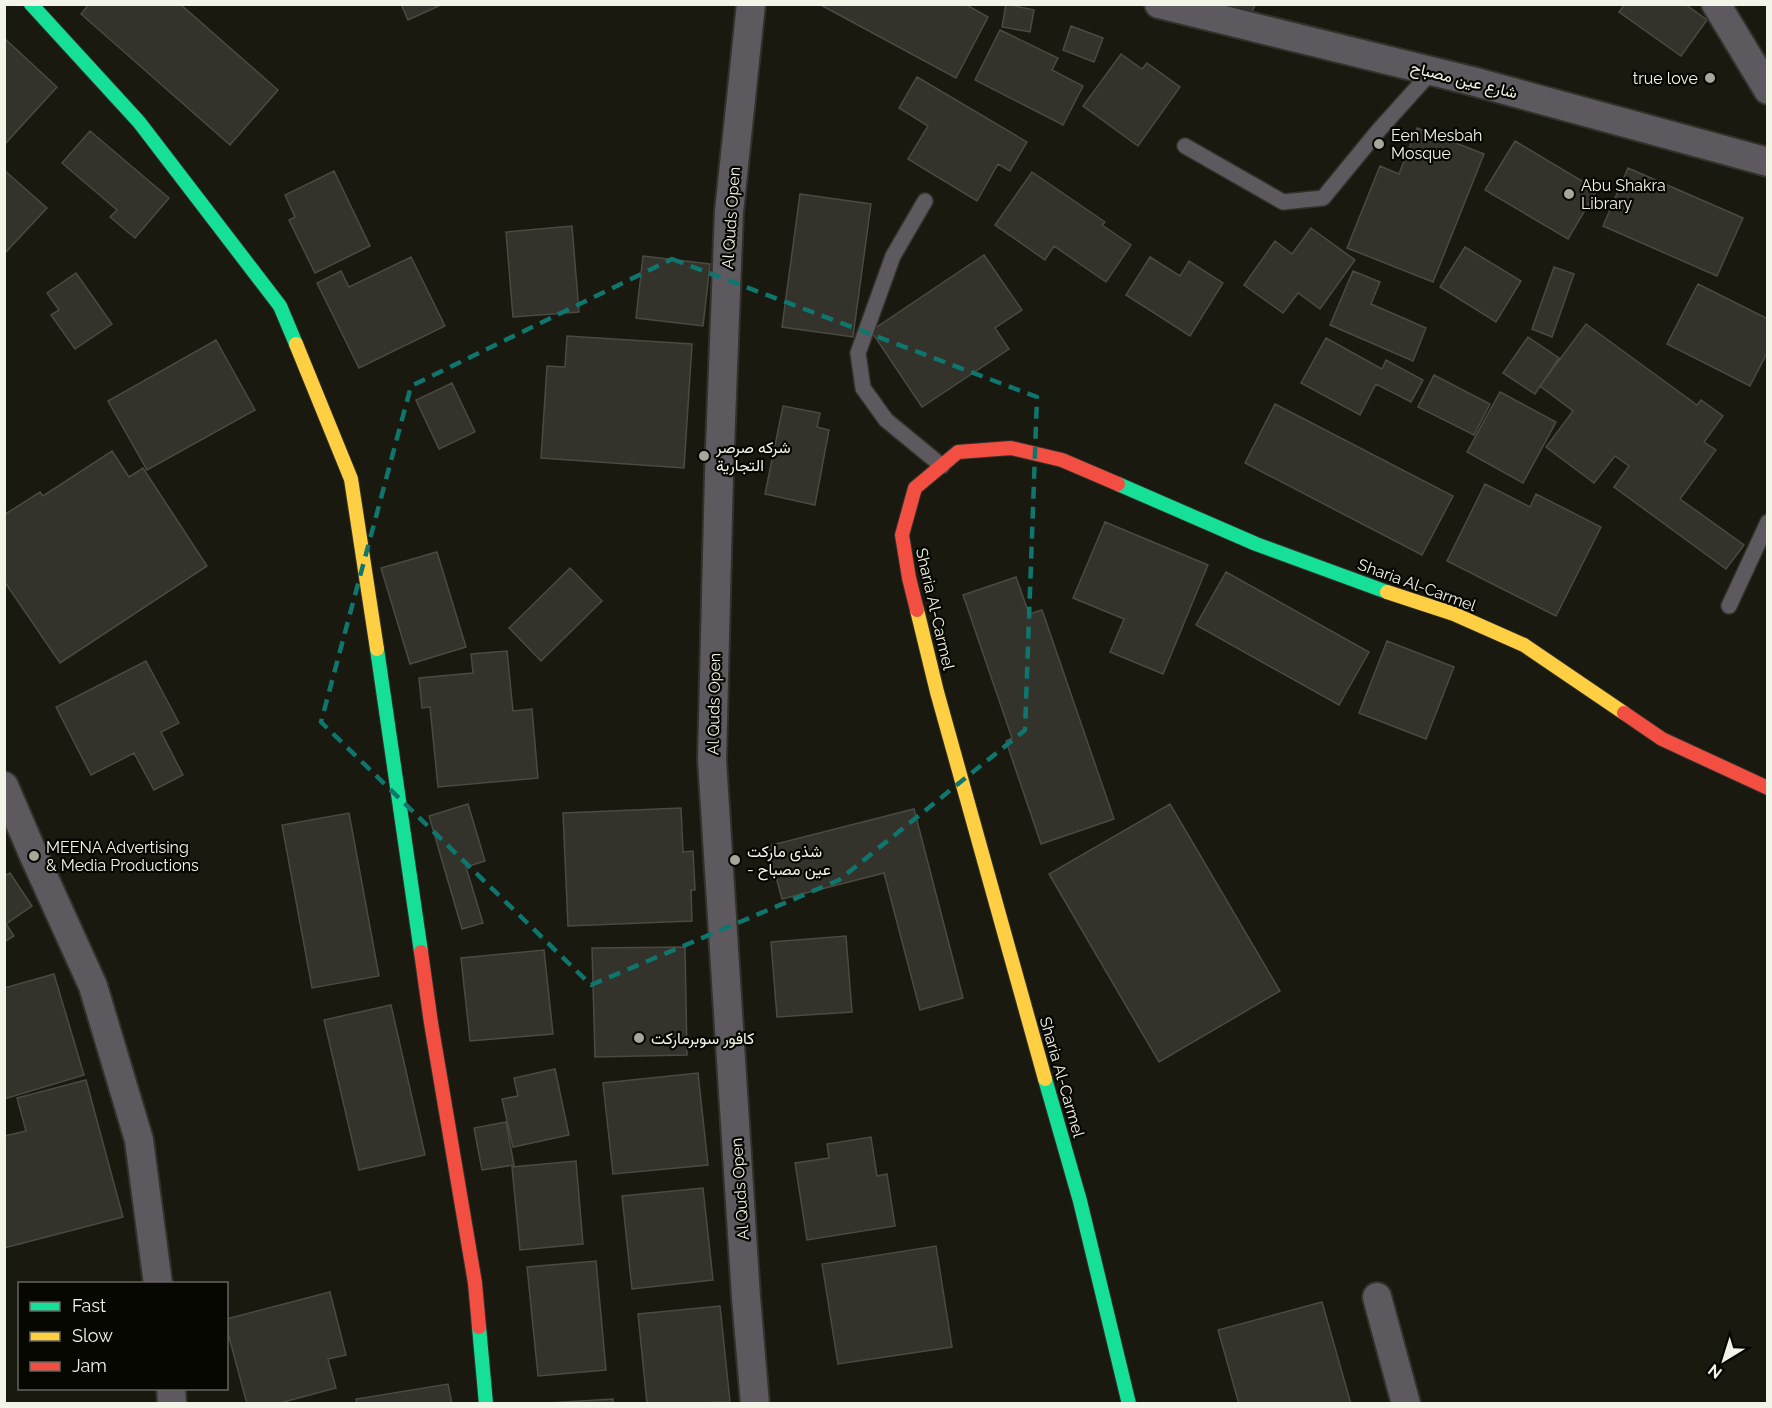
<svg xmlns="http://www.w3.org/2000/svg" width="1772" height="1408" font-family="Raleway,Vazirmatn,sans-serif">
<style>
.building{fill:#33332c;stroke:#494a42;stroke-width:1.5}
.lines{fill:none;stroke-linecap:round;stroke-linejoin:round}
.lane-casing{stroke:#32322b;stroke-width:18}
.street-casing{stroke:#32322b;stroke-width:32}
.fast-casing{stroke:#32322b;stroke-width:16}
.slow-casing{stroke:#32322b;stroke-width:16}
.jam-casing{stroke:#32322b;stroke-width:16}
.lane{stroke:#5d595e;stroke-width:15}
.street{stroke:#5d595e;stroke-width:28}
.fast{stroke:#16e098;stroke-width:14}
.slow{stroke:#ffcf43;stroke-width:14}
.jam{stroke:#f24e42;stroke-width:14}
.marked{fill:none;stroke:#0f766e;stroke-width:4.5;stroke-dasharray:12 8;stroke-linejoin:round}
.poi-dot{fill:#a7a79c;stroke:#070702;stroke-width:2}
.labels{text-anchor:middle;dominant-baseline:central;stroke-width:4.5;stroke-linejoin:round;paint-order:stroke}
.poi-label{font-size:16px;fill:#f3f4e8;stroke:#070702;text-anchor:start}
.street-label{font-size:16px;fill:#f3f4e8;stroke:#070702}
</style>
<rect width="100%" height="100%" fill="#191910"/>
<!-- building -->
<path class="building" d="M 89,4 L 180,4 L 278,90 L 230,145 L 81,14 Z
M 401,4 L 443,4 L 408,20 Z
M 819,4 L 965,4 L 988,17 L 956,78 Z
M 1006,4 L 1034,10 L 1030,32 L 1002,27 Z
M 1230,4 L 1256,4 L 1249,16 Z
M 1625,4 L 1685,4 L 1707,20 L 1681,56 L 1619,12 Z
M 1071,26 L 1103,38 L 1094,62 L 1063,50 Z
M 1000,30 L 1058,58 L 1052,70 L 1083,86 L 1063,125 L 975,80 Z
M 4,38 L 57,87 L 4,145 Z
M 1121,54 L 1142,69 L 1147,63 L 1180,87 L 1138,146 L 1083,106 Z
M 917,77 L 1027,142 L 1010,171 L 998,164 L 977,201 L 908,159 L 928,126 L 899,108 Z
M 1417,128 L 1484,154 L 1433,282 L 1347,248 L 1380,166 L 1399,174 Z
M 90,131 L 169,198 L 135,238 L 110,217 L 117,210 L 62,163 Z
M 1515,141 L 1597,190 L 1568,239 L 1485,190 Z
M 1628,168 L 1743,218 L 1717,276 L 1603,226 Z
M 4,170 L 47,208 L 4,254 Z
M 334,171 L 370,246 L 315,273 L 289,220 L 295,217 L 285,195 Z
M 1032,172 L 1105,222 L 1102,225 L 1131,245 L 1106,282 L 1054,246 L 1045,260 L 995,225 Z
M 800,194 L 871,204 L 853,337 L 782,327 Z
M 572,226 L 579,312 L 513,317 L 506,232 Z
M 1311,228 L 1355,260 L 1320,309 L 1298,293 L 1283,313 L 1244,285 L 1275,241 L 1292,254 Z
M 1465,247 L 1521,281 L 1496,322 L 1440,287 Z
M 984,255 L 1022,310 L 995,328 L 1009,349 L 922,407 L 871,331 Z
M 643,256 L 710,264 L 703,326 L 636,318 Z
M 411,257 L 445,326 L 359,368 L 317,283 L 341,271 L 349,287 Z
M 1150,257 L 1180,276 L 1189,261 L 1223,283 L 1190,336 L 1126,295 Z
M 1554,267 L 1574,274 L 1552,337 L 1532,329 Z
M 1353,271 L 1380,282 L 1371,304 L 1426,328 L 1413,361 L 1330,325 Z
M 76,273 L 112,324 L 75,349 L 51,315 L 59,310 L 47,293 Z
M 1698,284 L 1768,319 L 1768,351 L 1750,386 L 1667,344 Z
M 1586,324 L 1697,405 L 1701,400 L 1723,416 L 1704,442 L 1716,450 L 1680,499 L 1744,545 L 1726,569 L 1614,487 L 1629,466 L 1615,456 L 1594,483 L 1546,447 L 1573,411 L 1540,386 Z
M 567,336 L 692,344 L 684,468 L 541,458 L 547,366 L 565,367 Z
M 1528,337 L 1559,358 L 1535,394 L 1503,373 Z
M 1326,338 L 1382,369 L 1386,360 L 1423,380 L 1411,402 L 1376,384 L 1360,415 L 1301,383 Z
M 216,340 L 255,410 L 147,470 L 108,401 Z
M 1434,375 L 1490,404 L 1474,435 L 1418,407 Z
M 452,383 L 475,432 L 439,449 L 416,400 Z
M 1500,392 L 1556,422 L 1523,483 L 1467,452 Z
M 1275,404 L 1453,496 L 1422,555 L 1245,463 Z
M 783,406 L 820,413 L 817,427 L 829,430 L 815,505 L 765,494 Z
M 112,451 L 129,477 L 143,468 L 207,566 L 60,663 L 4,581 L 4,515 L 40,492 L 43,496 Z
M 1485,484 L 1530,507 L 1536,494 L 1601,527 L 1556,616 L 1447,561 Z
M 1105,522 L 1208,565 L 1163,674 L 1110,652 L 1124,619 L 1073,598 Z
M 437,552 L 466,647 L 410,664 L 381,568 Z
M 570,568 L 602,601 L 541,661 L 509,628 Z
M 1226,572 L 1369,652 L 1339,705 L 1196,625 Z
M 1016,577 L 1029,614 L 1042,610 L 1114,819 L 1041,844 L 1006,741 L 1012,738 L 963,595 Z
M 1387,641 L 1454,667 L 1426,739 L 1359,713 Z
M 507,651 L 513,711 L 532,709 L 538,778 L 438,787 L 430,707 L 422,708 L 419,678 L 473,673 L 471,654 Z
M 146,661 L 179,723 L 161,732 L 183,775 L 154,790 L 134,753 L 91,775 L 56,707 Z
M 468,804 L 485,861 L 466,867 L 483,923 L 462,929 L 429,816 Z
M 1170,804 L 1280,991 L 1159,1062 L 1049,874 Z
M 681,808 L 683,852 L 693,851 L 695,890 L 691,890 L 692,921 L 568,926 L 563,813 Z
M 914,809 L 963,998 L 920,1010 L 884,873 L 782,899 L 768,846 Z
M 349,813 L 379,976 L 312,988 L 282,825 Z
M 10,873 L 32,906 L 6,924 L 14,936 L 4,942 L 4,876 Z
M 846,936 L 852,1012 L 777,1017 L 771,942 Z
M 685,947 L 687,1055 L 595,1057 L 592,948 Z
M 544,950 L 553,1034 L 470,1041 L 461,958 Z
M 54,974 L 84,1075 L 4,1099 L 4,988 Z
M 391,1005 L 425,1155 L 359,1170 L 324,1020 Z
M 555,1069 L 569,1135 L 513,1147 L 502,1099 L 518,1096 L 514,1078 Z
M 698,1073 L 708,1165 L 613,1174 L 603,1083 Z
M 86,1080 L 123,1217 L 4,1248 L 4,1136 L 26,1131 L 17,1098 Z
M 506,1122 L 514,1165 L 482,1170 L 474,1128 Z
M 871,1137 L 877,1176 L 887,1174 L 895,1226 L 807,1240 L 795,1163 L 829,1158 L 827,1144 Z
M 576,1161 L 583,1244 L 520,1250 L 512,1167 Z
M 703,1188 L 713,1280 L 632,1289 L 622,1196 Z
M 936,1246 L 952,1347 L 838,1364 L 822,1264 Z
M 596,1261 L 606,1370 L 538,1376 L 527,1267 Z
M 330,1292 L 346,1355 L 328,1359 L 336,1388 L 276,1404 L 247,1404 L 226,1326 L 226,1319 Z
M 1322,1302 L 1351,1404 L 1239,1404 L 1218,1330 Z
M 720,1306 L 730,1402 L 647,1404 L 638,1314 Z
M 448,1384 L 452,1404 L 357,1404 L 356,1399 Z
M 613,1399 L 613,1404 L 547,1403 Z"/>
<g class="lines">
<defs>
<path id="lane" d="M 1185,146 L 1283,202 L 1323,198 L 1378,131 L 1432,71
M 925,201 L 893,256 L 858,353 L 863,388 L 886,420 L 942,466
M 1729,606 L 1768,522"/>
<path id="street" d="M 751,4 L 729,212 L 719,473 L 712,760 L 746,1297 L 755,1404
M 1159,4 L 1472,81 L 1768,162
M 1716,4 L 1768,90
M 4,786 L 34,856 L 93,986 L 139,1140 L 158,1284
M 1377,1297 L 1406,1404
M 171,1388 L 172,1404"/>
<path id="fast" d="M 31,4 L 139,122 L 280,306 L 296,344
M 1118,484 L 1256,544 L 1387,592
M 377,649 L 421,952
M 1045,1079 L 1080,1201 L 1129,1404
M 479,1327 L 486,1404"/>
<path id="slow" d="M 296,344 L 351,479 L 377,649
M 1387,592 L 1454,614 L 1524,645 L 1624,713
M 917,610 L 937,692 L 1045,1079"/>
<path id="jam" d="M 917,610 L 909,578 L 902,535 L 915,488 L 958,452 L 1011,448 L 1062,460 L 1118,484
M 1624,713 L 1662,739 L 1768,788
M 421,952 L 431,1023 L 475,1283 L 479,1327"/>
</defs>
<!-- lane casing -->
<use href="#lane" class="lane-casing"/>
<!-- street casing -->
<use href="#street" class="street-casing"/>
<!-- fast casing -->
<use href="#fast" class="fast-casing"/>
<!-- slow casing -->
<use href="#slow" class="slow-casing"/>
<!-- jam casing -->
<use href="#jam" class="jam-casing"/>
<!-- lane -->
<use href="#lane" class="lane"/>
<!-- street -->
<use href="#street" class="street"/>
<!-- fast -->
<use href="#fast" class="fast"/>
<!-- slow -->
<use href="#slow" class="slow"/>
<!-- jam -->
<use href="#jam" class="jam"/>
</g>
<!-- marked area -->
<path class="marked" d="M 672,259 L 1037,397 L 1025,730 L 839,880 L 591,985 L 321,722 L 411,386 Z"/>
<!-- markers -->
<g class="poi-dot">
<circle cx="1710" cy="78" r="6"/>
<circle cx="1379" cy="144" r="6"/>
<circle cx="1569" cy="194" r="6"/>
<circle cx="704" cy="456" r="6"/>
<circle cx="34" cy="856" r="6"/>
<circle cx="735" cy="860" r="6"/>
<circle cx="639" cy="1038" r="6"/>
</g>
<g class="labels">
<!-- poi labels -->
<g class="poi-label">
<text x="1698" y="78" text-anchor="end">true love</text>
<text x="1391" y="135">Een Mesbah<tspan x="1391" dy="18">Mosque</tspan></text>
<text x="1581" y="185">Abu Shakra<tspan x="1581" dy="18">Library</tspan></text>
<text x="716" y="447">شركه صرصر<tspan x="716" dy="18">التجارية</tspan></text>
<text x="46" y="847">MEENA Advertising<tspan x="46" dy="18">&amp; Media Productions</tspan></text>
<text x="747" y="851">شذى ماركت<tspan x="747" dy="18">- عين مصباح</tspan></text>
<text x="651" y="1038">كافور سوبرماركت</text>
</g>
<!-- street labels -->
<g class="street-label">
<text transform="translate(1464 80) rotate(14)">شارع عين مصباح</text>
<text transform="translate(731 218) rotate(-86)">Al Quds Open</text>
<text transform="translate(1417 585) rotate(20)">Sharia Al-Carmel</text>
<text transform="translate(935 609) rotate(77)">Sharia Al-Carmel</text>
<text transform="translate(714 704) rotate(-89)">Al Quds Open</text>
<text transform="translate(1062 1077) rotate(74)">Sharia Al-Carmel</text>
<text transform="translate(740 1189) rotate(-94)">Al Quds Open</text>
</g>
</g>
<!-- border -->
<rect width="1772" height="1408" fill="none" stroke="#f3f4e8" stroke-width="12"/>
<!-- legend -->
<rect x="18" y="1282" width="210" height="108" fill="#070702" stroke="#65665e" stroke-width="1.5"/>
<rect x="30" y="1302" width="30" height="9" fill="#16e098" stroke="#65665e" stroke-width="1.5"/>
<text x="72" y="1312" font-size="18" fill="#f3f4e8">Fast</text>
<rect x="30" y="1332" width="30" height="9" fill="#ffcf43" stroke="#65665e" stroke-width="1.5"/>
<text x="72" y="1342" font-size="18" fill="#f3f4e8">Slow</text>
<rect x="30" y="1362" width="30" height="9" fill="#f24e42" stroke="#65665e" stroke-width="1.5"/>
<text x="72" y="1372" font-size="18" fill="#f3f4e8">Jam</text>
<!-- north arrow -->
<g transform="translate(1724 1360) rotate(218)" stroke="#070702" stroke-width="4.5" paint-order="stroke">
<path d="M0-4.5L10 22L0 15L-10 22Z" fill="#f3f4e8"/>
<text y="-9" font-size="16" font-weight="bold" text-anchor="middle" fill="#f3f4e8">N</text>
</g>
</svg>
